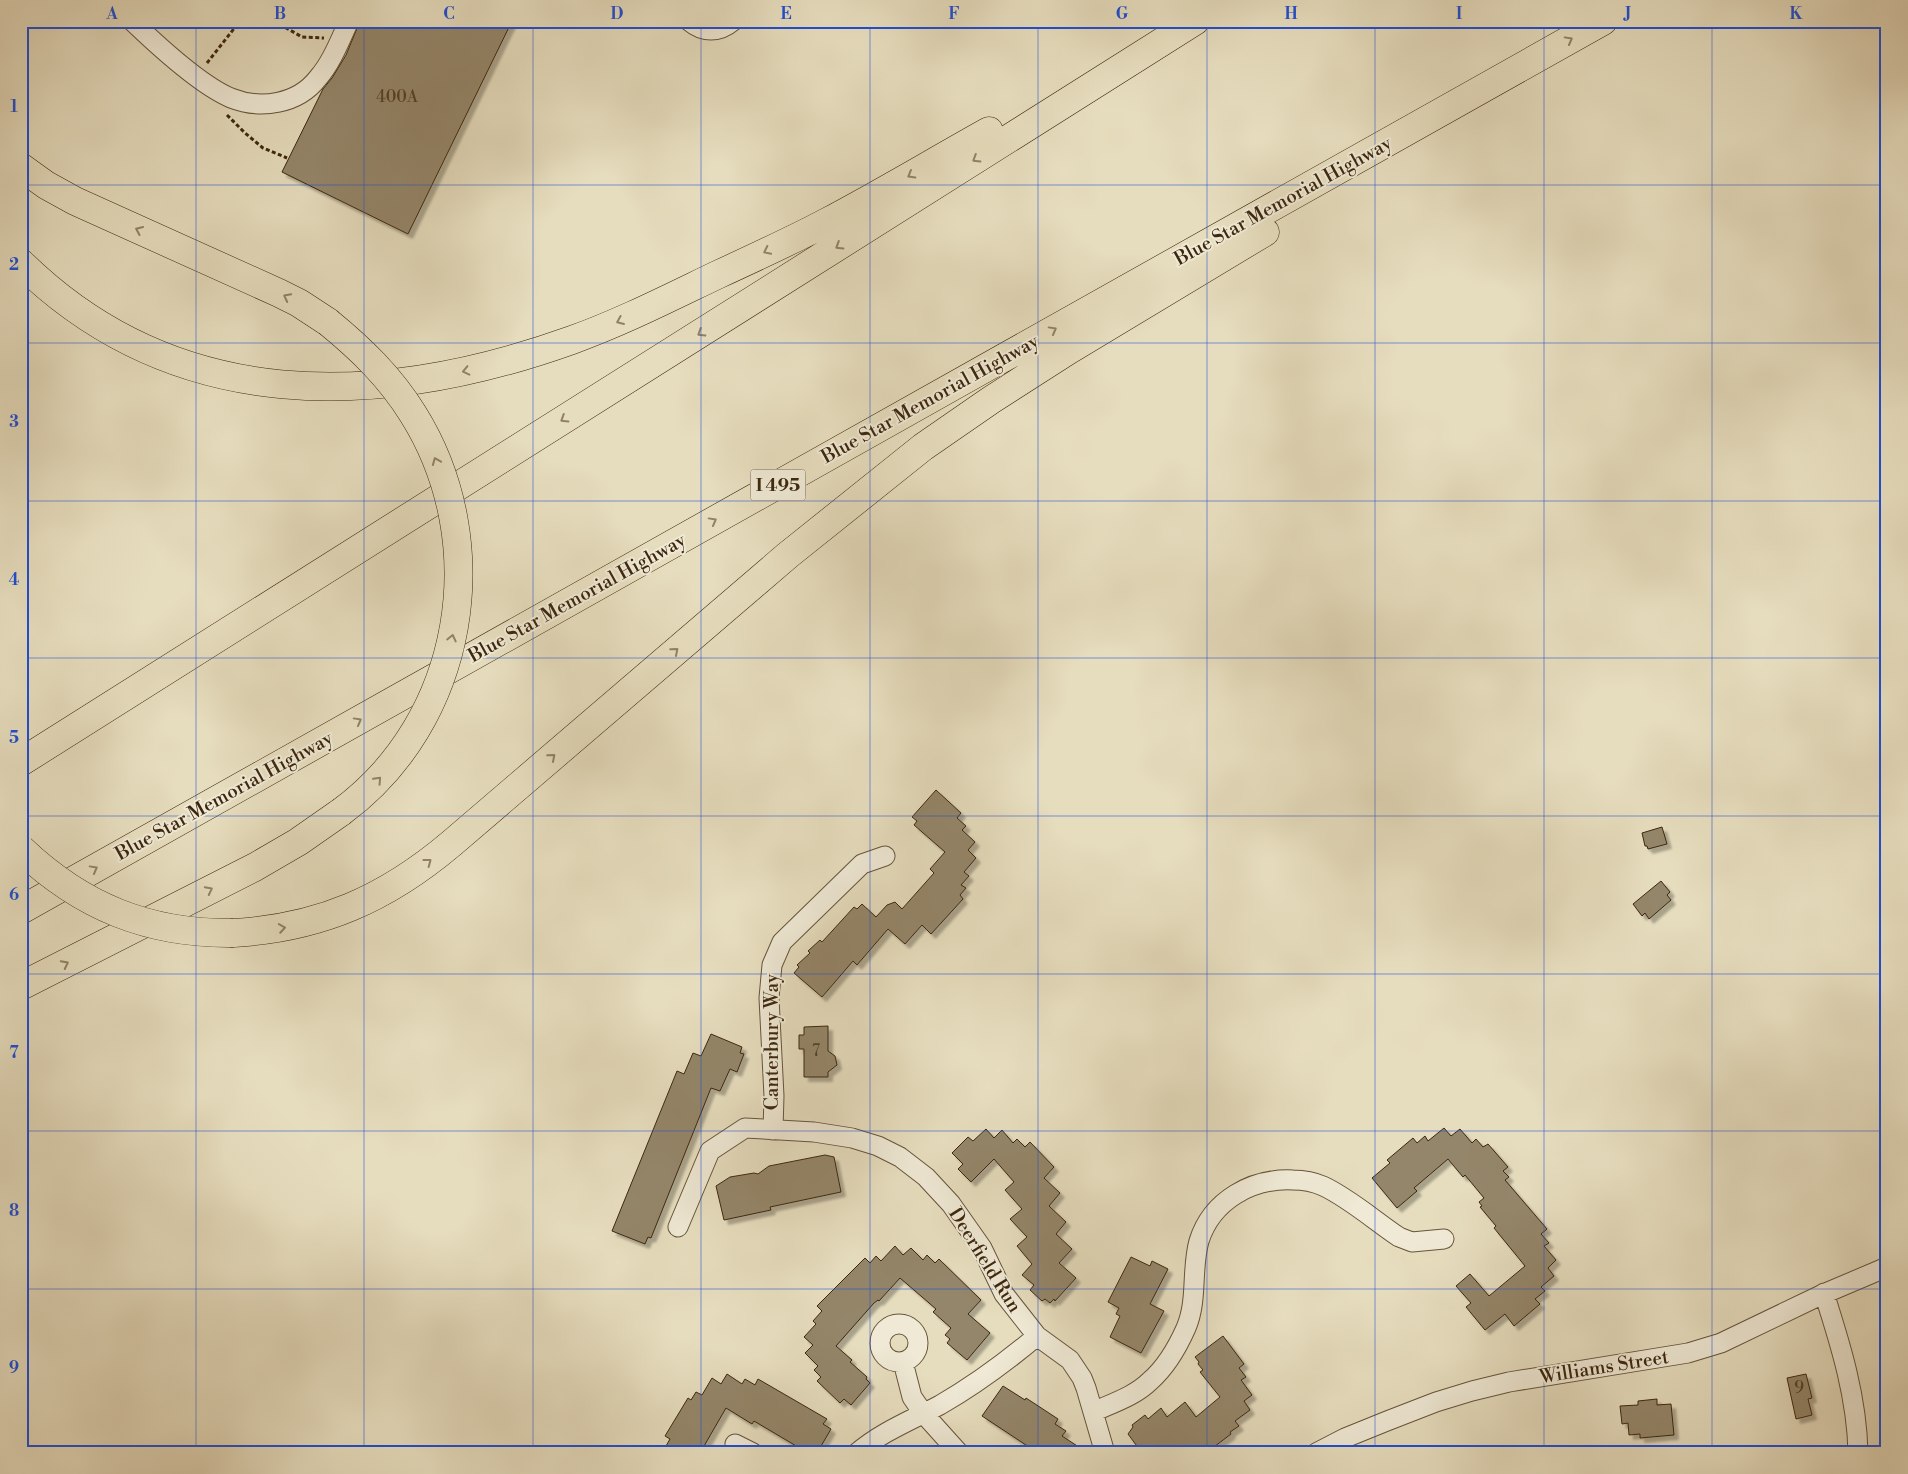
<svg xmlns="http://www.w3.org/2000/svg" width="1908" height="1474" font-family="'Libre Bodoni',serif">
<style>
.building{fill:#94866a;stroke:#3c270f;filter:url(#shadow)}
.lines{fill:none;stroke-linecap:round;stroke-linejoin:round}
.minor-casing{stroke:#66543b;stroke-width:21}
.highway-casing{stroke:#3c270f;stroke-width:29}
.path{stroke:#3c270f;stroke-width:3;stroke-dasharray:4 2.5;stroke-linecap:butt}
.minor{stroke:#efe9d5;stroke-width:19}
.highway{stroke:#e6ddbe;stroke-width:28}
.highway-bridge-casing{stroke:#3c270f;stroke-width:29;stroke-linecap:butt}
.highway-bridge{stroke:#e6ddbe;stroke-width:28}
.oneway{stroke:#918266}
.grid{fill:none;stroke:#1d4ed8;stroke-width:1;stroke-opacity:0.55}
.labels{text-anchor:middle;dominant-baseline:central;stroke-width:4;stroke-linejoin:round;paint-order:stroke}
.number-label{font-size:16px;fill:#523f26}
.shield{fill:#efe9d5;stroke:#72614a;stroke-width:1}
.shield-label{font-size:18px;font-weight:bold;fill:#3c270f}
.street-label{font-size:19px;fill:#3c270f;stroke:#efe9d5}
.neatline{fill:none;stroke:#1d4ed8;stroke-width:2}
.grid-label{font-size:16px;text-anchor:middle;font-weight:bold;fill:#1d4ed8}
</style>
<defs>
<filter id="shadow"><feDropShadow dx="4.5" dy="4.5" stdDeviation="1" flood-color="#0004"/></filter>
</defs>
<rect width="100%" height="100%" fill="#e6ddbe"/>
<filter id="stains"><feTurbulence type="fractalNoise" baseFrequency=".004" numOctaves="4"/><feColorMatrix values="0 0 0 0 .2 0 0 0 0 .09 0 0 0 0 .02 0 0 0 .5 -.17"/></filter>
<radialGradient id="worn" r=".72"><stop offset=".6" stop-color="#630" stop-opacity="0"/><stop offset="1" stop-color="#630" stop-opacity=".3"/></radialGradient>
<!-- building -->
<path class="building" d="M 360,21 L 512,21 L 408,234 L 282,172 L 323,89 L 332,78 L 346,55 Z
M 936,790 L 961,813 L 957,818 L 966,826 L 962,830 L 975,842 L 968,850 L 976,858 L 964,872 L 969,876 L 961,885 L 966,888 L 960,895 L 963,899 L 931,934 L 922,925 L 905,944 L 888,929 L 857,965 L 853,961 L 822,997 L 794,973 L 799,967 L 797,965 L 810,953 L 808,951 L 820,940 L 822,942 L 854,907 L 857,909 L 862,904 L 876,917 L 887,905 L 895,902 L 902,909 L 934,873 L 930,869 L 945,852 L 914,825 L 917,821 L 912,817 Z
M 1662,827 L 1667,844 L 1648,849 L 1647,846 L 1645,846 L 1642,833 Z
M 1661,881 L 1670,892 L 1667,895 L 1671,900 L 1649,919 L 1645,913 L 1642,916 L 1633,904 Z
M 828,1026 L 828,1051 L 835,1056 L 837,1065 L 828,1072 L 828,1077 L 804,1077 L 804,1049 L 799,1049 L 799,1035 L 804,1035 L 804,1027 Z
M 711,1034 L 742,1047 L 740,1053 L 744,1054 L 737,1072 L 730,1069 L 720,1091 L 711,1088 L 651,1238 L 648,1237 L 645,1244 L 612,1231 L 677,1071 L 684,1074 L 693,1053 L 701,1056 Z
M 1444,1128 L 1451,1136 L 1460,1129 L 1472,1143 L 1476,1139 L 1483,1147 L 1488,1144 L 1508,1167 L 1503,1171 L 1509,1177 L 1505,1180 L 1547,1229 L 1541,1234 L 1549,1243 L 1544,1246 L 1556,1260 L 1548,1268 L 1554,1276 L 1541,1287 L 1545,1291 L 1535,1299 L 1540,1304 L 1514,1326 L 1505,1314 L 1485,1330 L 1466,1307 L 1471,1303 L 1456,1286 L 1470,1274 L 1489,1296 L 1525,1266 L 1494,1228 L 1496,1226 L 1480,1207 L 1482,1206 L 1479,1202 L 1484,1198 L 1465,1175 L 1463,1177 L 1448,1159 L 1414,1188 L 1417,1191 L 1397,1208 L 1372,1178 L 1390,1163 L 1387,1160 L 1413,1138 L 1417,1143 L 1425,1136 L 1428,1141 Z
M 986,1129 L 994,1138 L 1002,1130 L 1013,1143 L 1017,1139 L 1025,1147 L 1030,1142 L 1054,1167 L 1044,1178 L 1060,1193 L 1049,1206 L 1066,1222 L 1056,1234 L 1072,1249 L 1059,1263 L 1076,1278 L 1055,1301 L 1054,1299 L 1050,1303 L 1045,1299 L 1042,1301 L 1030,1290 L 1034,1285 L 1022,1275 L 1032,1264 L 1017,1246 L 1027,1237 L 1010,1219 L 1022,1209 L 1005,1190 L 1014,1182 L 994,1159 L 971,1182 L 958,1169 L 963,1164 L 952,1153 L 968,1137 L 973,1141 Z
M 825,1155 L 834,1157 L 841,1192 L 770,1207 L 771,1210 L 724,1220 L 716,1186 L 730,1177 L 754,1173 L 758,1174 L 769,1166 Z
M 895,1246 L 903,1255 L 911,1248 L 923,1260 L 927,1255 L 935,1263 L 939,1259 L 981,1300 L 968,1314 L 990,1333 L 967,1360 L 947,1343 L 950,1339 L 945,1335 L 951,1328 L 933,1312 L 936,1309 L 900,1278 L 879,1301 L 878,1300 L 874,1303 L 836,1346 L 852,1360 L 850,1362 L 867,1377 L 866,1379 L 870,1383 L 851,1405 L 844,1399 L 840,1403 L 817,1381 L 821,1377 L 814,1370 L 818,1366 L 805,1353 L 813,1345 L 804,1337 L 816,1324 L 813,1321 L 822,1311 L 817,1306 L 865,1258 L 870,1263 L 876,1256 L 881,1261 Z
M 1131,1257 L 1150,1266 L 1152,1261 L 1168,1269 L 1150,1304 L 1164,1311 L 1141,1353 L 1110,1337 L 1120,1316 L 1116,1314 L 1119,1308 L 1108,1302 Z
M 1223,1336 L 1244,1364 L 1239,1368 L 1246,1377 L 1241,1380 L 1252,1395 L 1244,1401 L 1250,1410 L 1235,1421 L 1239,1426 L 1230,1432 L 1231,1434 L 1206,1453 L 1203,1453 L 1198,1447 L 1190,1453 L 1172,1453 L 1168,1447 L 1160,1453 L 1142,1453 L 1128,1434 L 1133,1427 L 1132,1425 L 1145,1415 L 1148,1419 L 1161,1408 L 1167,1417 L 1185,1402 L 1196,1417 L 1220,1397 L 1200,1372 L 1203,1370 L 1198,1364 L 1199,1362 L 1195,1357 Z
M 727,1374 L 742,1384 L 745,1379 L 755,1385 L 758,1379 L 827,1419 L 823,1424 L 831,1429 L 817,1453 L 808,1453 L 754,1421 L 752,1424 L 726,1408 L 700,1453 L 662,1453 L 670,1439 L 665,1436 L 688,1398 L 691,1400 L 696,1392 L 702,1395 L 712,1378 L 721,1384 Z
M 1806,1374 L 1812,1398 L 1808,1399 L 1812,1415 L 1796,1419 L 1787,1378 Z
M 1003,1386 L 1025,1400 L 1026,1398 L 1058,1419 L 1055,1424 L 1066,1431 L 1062,1436 L 1088,1453 L 1038,1453 L 982,1416 Z
M 1657,1399 L 1657,1405 L 1671,1404 L 1674,1435 L 1640,1438 L 1640,1434 L 1629,1435 L 1628,1423 L 1622,1424 L 1620,1406 L 1638,1405 L 1638,1401 Z"/>
<g class="lines">
<defs>
<path id="minor" d="M 132,21 C 157,45 200,85 231,98 C 261,110 298,104 318,78 C 332,62 340,40 349,21
M 689,21 C 703,33 719,33 733,21
M 773,1130 L 774,1096 L 769,998 L 772,965 L 782,942 L 862,864 L 885,856
M 678,1227 L 710,1151 L 745,1128 L 814,1132 L 852,1138 L 878,1146 L 900,1157 L 926,1177 L 951,1204 L 982,1248 L 1004,1294 L 1037,1336 L 1070,1360 L 1082,1378 L 1086,1388 L 1105,1453
M 1824,1293 C 1841,1346 1857,1398 1858,1453
M880 1343a19 19 0 1 1 38 0a19 19 0 1 1-38 0Z
M 903,1362 L 912,1397 L 923,1413 L 959,1453
M 1093,1412 C 1113,1403 1135,1396 1150,1381 C 1165,1368 1178,1346 1186,1328 C 1198,1300 1191,1269 1199,1241 C 1212,1200 1252,1178 1293,1180 C 1303,1180 1314,1182 1323,1186 C 1349,1198 1375,1221 1399,1237 L 1412,1242 L 1444,1239
M 735,1444 L 753,1453
M 857,1453 C 881,1432 912,1420 940,1405 C 975,1385 1006,1362 1037,1336
M 1316,1453 L 1345,1438 L 1387,1421 L 1436,1402 L 1472,1391 L 1509,1382 L 1688,1353 L 1721,1343 L 1821,1295 L 1887,1267"/>
<path id="highway" d="M 21,167 L 46,185 L 75,201 L 279,293 L 299,303 L 328,322
M 21,263 C 176,415 379,409 572,340 C 622,322 669,298 717,275 C 754,258 791,241 827,222 C 882,193 935,161 989,131
M 21,762 L 1195,21
M 21,910 L 1603,21
M 233,933 C 320,928 386,899 452,843 L 788,555 L 923,447 L 991,400 L 1069,350 L 1265,232
M 21,986 L 255,867 L 298,842 L 341,812"/>
</defs>
<!-- minor casing -->
<use href="#minor" class="minor-casing"/>
<!-- highway casing -->
<use href="#highway" class="highway-casing"/>
<!-- path -->
<path class="path" d="M 274,21 L 302,37 L 324,38
M 207,63 L 240,21
M 227,115 L 245,133 L 263,148 L 287,158"/>
<!-- minor -->
<use href="#minor" class="minor"/>
<!-- highway -->
<use href="#highway" class="highway"/>
<defs>
<path id="highway-bridge" d="M 328,322 C 361,349 390,377 413,414 C 494,543 465,721 341,812
M 21,849 C 82,907 149,934 233,933"/>
</defs>
<!-- highway-bridge casing -->
<use href="#highway-bridge" class="highway-bridge-casing"/>
<!-- highway-bridge -->
<use href="#highway-bridge" class="highway-bridge"/>
</g>
<!-- one-way arrows -->
<defs><path id="oneway-chevron" d="M-2-3.5L2.5 0L-2 3.5" fill="none" stroke-width="1.6" stroke-linecap="round" stroke-linejoin="round" transform="scale(1.25)"/></defs>
<g class="oneway">
<use href="#oneway-chevron" transform="translate(1569 40) rotate(-29)"/>
<use href="#oneway-chevron" transform="translate(976 159) rotate(148)"/>
<use href="#oneway-chevron" transform="translate(911 175) rotate(150)"/>
<use href="#oneway-chevron" transform="translate(139 230) rotate(-156)"/>
<use href="#oneway-chevron" transform="translate(839 246) rotate(148)"/>
<use href="#oneway-chevron" transform="translate(767 251) rotate(154)"/>
<use href="#oneway-chevron" transform="translate(287 297) rotate(-153)"/>
<use href="#oneway-chevron" transform="translate(620 321) rotate(157)"/>
<use href="#oneway-chevron" transform="translate(1053 330) rotate(-29)"/>
<use href="#oneway-chevron" transform="translate(701 333) rotate(148)"/>
<use href="#oneway-chevron" transform="translate(466 371) rotate(167)"/>
<use href="#oneway-chevron" transform="translate(564 419) rotate(148)"/>
<use href="#oneway-chevron" transform="translate(436 461) rotate(-112)"/>
<use href="#oneway-chevron" transform="translate(713 521) rotate(-29)"/>
<use href="#oneway-chevron" transform="translate(452 638) rotate(-77)"/>
<use href="#oneway-chevron" transform="translate(675 651) rotate(-41)"/>
<use href="#oneway-chevron" transform="translate(358 721) rotate(-29)"/>
<use href="#oneway-chevron" transform="translate(552 757) rotate(-41)"/>
<use href="#oneway-chevron" transform="translate(378 780) rotate(-47)"/>
<use href="#oneway-chevron" transform="translate(428 862) rotate(-37)"/>
<use href="#oneway-chevron" transform="translate(94 869) rotate(-29)"/>
<use href="#oneway-chevron" transform="translate(209 890) rotate(-27)"/>
<use href="#oneway-chevron" transform="translate(282 928) rotate(-9)"/>
<use href="#oneway-chevron" transform="translate(65 964) rotate(-27)"/>
</g>
<!-- grid -->
<path class="grid" d="M 196,21 L 196,1453M 364,21 L 364,1453M 533,21 L 533,1453M 701,21 L 701,1453M 870,21 L 870,1453M 1038,21 L 1038,1453M 1207,21 L 1207,1453M 1375,21 L 1375,1453M 1544,21 L 1544,1453M 1712,21 L 1712,1453M 21,185 L 1887,185M 21,343 L 1887,343M 21,501 L 1887,501M 21,658 L 1887,658M 21,816 L 1887,816M 21,974 L 1887,974M 21,1131 L 1887,1131M 21,1289 L 1887,1289"/>
<g class="labels">
<!-- number labels -->
<g class="number-label">
<text x="397" y="97">400A</text>
<text x="816" y="1051">7</text>
<text x="1799" y="1388">9</text>
</g>
<!-- shield labels -->
<rect class="shield" x="750.5" y="469.5" width="55" height="31" rx="4"/>
<g class="shield-label">
<text x="778" y="485">I 495</text>
</g>
<!-- street labels -->
<g class="street-label">
<text transform="translate(1283 201) rotate(-29)">Blue Star Memorial Highway</text>
<text transform="translate(930 399) rotate(-29)">Blue Star Memorial Highway</text>
<text transform="translate(577 598) rotate(-29)">Blue Star Memorial Highway</text>
<text transform="translate(224 796) rotate(-29)">Blue Star Memorial Highway</text>
<text transform="translate(772 1042) rotate(-90)">Canterbury Way</text>
<text transform="translate(985 1260) rotate(58)">Deerfield Run</text>
<text transform="translate(1604 1367) rotate(-9)">Williams Street</text>
</g>
</g>
<!-- margin -->
<rect width="1908" height="1474" fill="none" stroke="#e6ddbe" stroke-width="55"/>
<rect x="28" y="28" width="1852" height="1418" class="neatline"/>
<g class="grid-label">
<text x="112" y="19">A</text>
<text x="280" y="19">B</text>
<text x="449" y="19">C</text>
<text x="617" y="19">D</text>
<text x="786" y="19">E</text>
<text x="954" y="19">F</text>
<text x="1122" y="19">G</text>
<text x="1291" y="19">H</text>
<text x="1459" y="19">I</text>
<text x="1628" y="19">J</text>
<text x="1796" y="19">K</text>
<text x="14" y="112">1</text>
<text x="14" y="270">2</text>
<text x="14" y="427">3</text>
<text x="14" y="585">4</text>
<text x="14" y="743">5</text>
<text x="14" y="900">6</text>
<text x="14" y="1058">7</text>
<text x="14" y="1216">8</text>
<text x="14" y="1373">9</text>
</g>
<rect width="100%" height="100%" filter="url(#stains)"/>
<rect width="100%" height="100%" fill="url(#worn)"/>
</svg>
